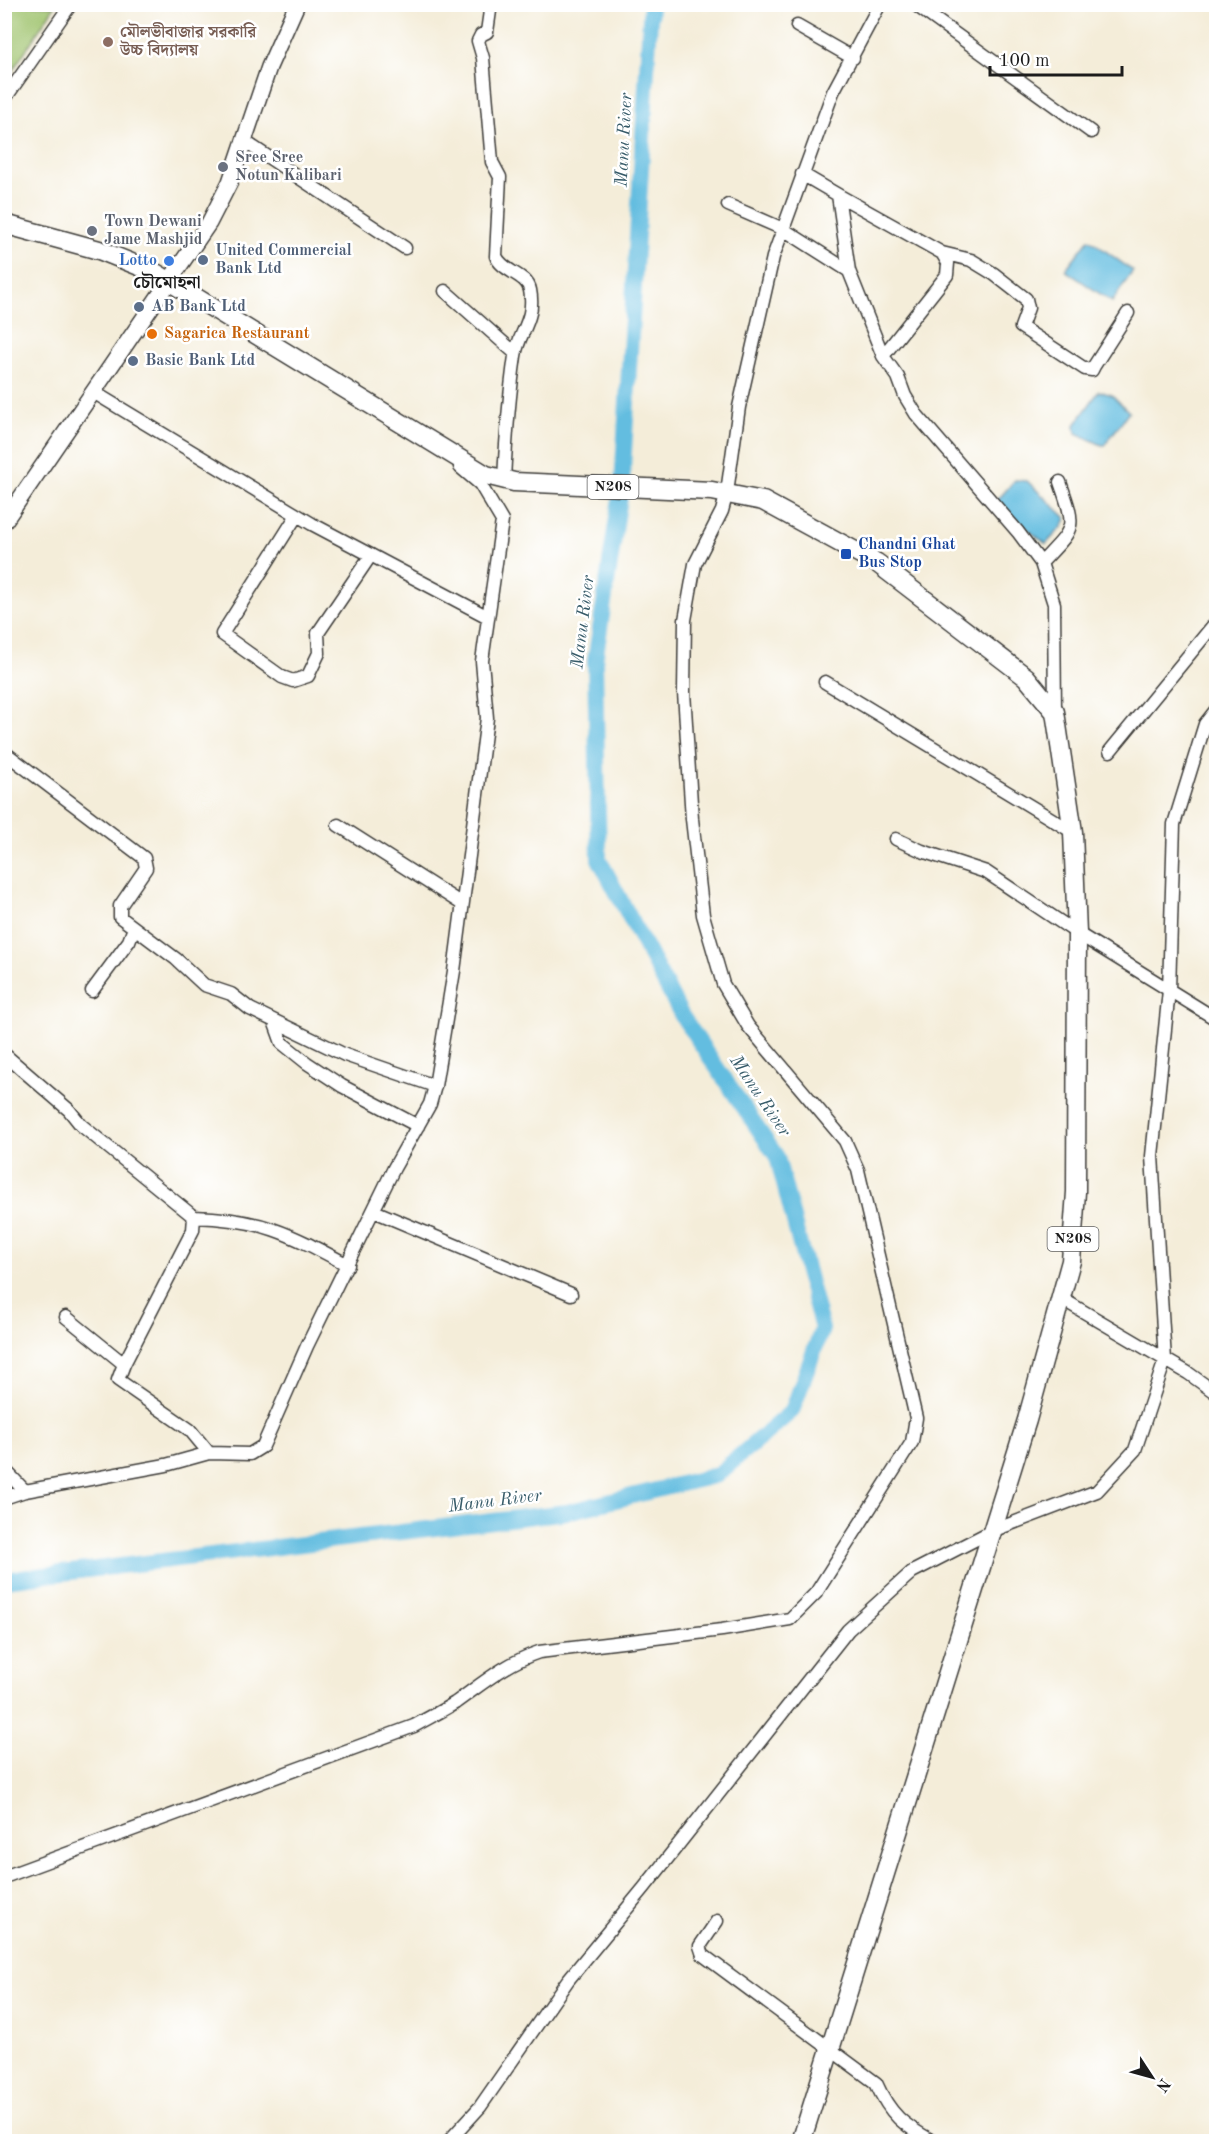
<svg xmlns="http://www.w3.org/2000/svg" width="1221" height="2146" font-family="'Old Standard TT','Noto Serif Bengali',serif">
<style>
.green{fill:#9fc36d;stroke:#5e7044;stroke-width:1.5}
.water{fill:#63bde0;stroke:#406c7e;stroke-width:1.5}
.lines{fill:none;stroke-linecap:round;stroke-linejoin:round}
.river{stroke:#63bde0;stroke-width:16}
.minor-casing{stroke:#3c3b38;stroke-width:15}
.major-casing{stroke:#3c3b38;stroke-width:18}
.highway-casing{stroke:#3c3b38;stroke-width:21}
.minor{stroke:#fff;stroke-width:12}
.major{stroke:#fff;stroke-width:15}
.highway{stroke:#fff;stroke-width:18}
.education-dot{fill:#8d6e63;stroke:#fff;stroke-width:2}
.worship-dot{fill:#6b7280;stroke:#fff;stroke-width:2}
.service-dot{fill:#5c6f8a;stroke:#fff;stroke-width:2}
.shop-dot{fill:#3f7fe0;stroke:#fff;stroke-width:2}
.food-dot{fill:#e8710a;stroke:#fff;stroke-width:2}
.transit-dot{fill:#1a4fb4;stroke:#fff;stroke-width:2}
.labels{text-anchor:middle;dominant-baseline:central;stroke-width:5;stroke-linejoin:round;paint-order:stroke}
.shield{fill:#fff;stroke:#606060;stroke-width:1.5}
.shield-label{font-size:15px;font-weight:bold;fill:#1c1c1c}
.education-label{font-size:16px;font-weight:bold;fill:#785e54;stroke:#fff;text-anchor:start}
.worship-label{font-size:16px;font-weight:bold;fill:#5b616d;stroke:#fff;text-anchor:start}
.service-label{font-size:16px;font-weight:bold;fill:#4e5e75;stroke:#fff;text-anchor:start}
.shop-label{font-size:16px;font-weight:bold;fill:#366cbe;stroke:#fff;text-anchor:end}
.food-label{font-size:16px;font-weight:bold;fill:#c56008;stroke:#fff;text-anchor:start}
.transit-label{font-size:16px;font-weight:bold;fill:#164399;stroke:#fff;text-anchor:start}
.water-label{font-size:18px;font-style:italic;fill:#385c6a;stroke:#fff}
.neighbourhood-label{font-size:18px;font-weight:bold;fill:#1c1c1c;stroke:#fff}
</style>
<rect width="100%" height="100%" fill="#fff"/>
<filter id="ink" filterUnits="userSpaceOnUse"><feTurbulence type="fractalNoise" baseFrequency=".0167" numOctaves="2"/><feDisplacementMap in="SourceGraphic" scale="12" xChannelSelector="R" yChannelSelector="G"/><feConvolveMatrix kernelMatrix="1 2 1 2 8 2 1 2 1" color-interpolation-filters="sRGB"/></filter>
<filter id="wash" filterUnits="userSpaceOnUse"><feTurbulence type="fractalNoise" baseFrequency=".008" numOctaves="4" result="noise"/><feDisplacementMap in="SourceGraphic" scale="24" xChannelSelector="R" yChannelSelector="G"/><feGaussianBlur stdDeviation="1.35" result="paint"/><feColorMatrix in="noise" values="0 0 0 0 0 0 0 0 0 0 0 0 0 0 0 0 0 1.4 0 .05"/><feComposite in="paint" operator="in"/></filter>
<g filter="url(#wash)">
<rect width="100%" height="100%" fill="#f4edd9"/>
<!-- green -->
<path class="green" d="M 5,4 L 55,6 L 5,82 L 4,5 Z"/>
<!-- water -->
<path class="water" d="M 1089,239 L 1133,271 L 1112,302 L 1065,270 Z
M 1099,391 L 1112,395 L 1129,412 L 1104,446 L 1076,433 L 1075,425 Z
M 1015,480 L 1027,481 L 1066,518 L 1063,526 L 1046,544 L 995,503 Z"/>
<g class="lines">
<!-- river -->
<path class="river" d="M 4,1580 L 567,1512 L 717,1475 L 792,1411 L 822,1329 L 777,1157 L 682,1016 L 599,859 L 595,661 L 622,485 L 651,4"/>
</g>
</g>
<g filter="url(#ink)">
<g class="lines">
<defs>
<path id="minor" d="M 491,4 L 487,32 L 481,35 L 478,41 L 483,58 L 492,162 L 500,177 L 496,256 C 502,272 527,274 530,290 C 536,320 518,333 515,356 C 509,397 506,438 504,480
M 914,4 L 1091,132
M 797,26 L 853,58
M 4,100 L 71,4
M 244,141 L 405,248
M 802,174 L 838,195 L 849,271 L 883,356 L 898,377 L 905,396 L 916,414 L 1018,532 L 1041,563 L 1054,604 L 1055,712
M 838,195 L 942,253 L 948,263 L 947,275 L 883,356
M 728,205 L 783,229 L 849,271
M 942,253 L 971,260 L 994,274 L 1026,299 L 1028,308 L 1021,327 L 1085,369 L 1092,370 L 1094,366 L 1128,313
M 445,291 L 515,353
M 95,393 L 312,524 L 488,617
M 297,515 L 222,634 L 282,677 L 293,681 L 308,676 L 319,653 L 318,633 L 371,555
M 1041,563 C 1075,527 1077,530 1060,482
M 825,682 L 1073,832
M 1110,751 L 1216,622
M 4,752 L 144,858 L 146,868 L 120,906 L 120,917 L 176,959 L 204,985 L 231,994 L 250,1009 L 345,1055 L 435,1086
M 338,825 L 462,904
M 896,839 L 922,851 L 986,872 L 1077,933 L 1216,1019
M 92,991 L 129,941 L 134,928
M 274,1021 L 282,1043 L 307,1063 L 342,1086 L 418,1126
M 4,1054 L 69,1110 L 81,1125 L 194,1217 L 193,1230 L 124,1364 L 118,1380 L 190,1430 L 209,1453
M 374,1211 L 571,1294
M 194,1217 C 263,1219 288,1233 348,1265
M 1062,1299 L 1188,1373 L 1216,1393
M 66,1317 L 124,1364
M 4,1469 L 25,1491 L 166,1465 L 209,1453 L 250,1454 L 263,1446 L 307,1346 L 394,1168 L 430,1104 L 435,1086 L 454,971 L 487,718 L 482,661 L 502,521 L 480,484 L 460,467
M 4,1498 L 25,1491
M 4,1877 L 414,1726 C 428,1718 442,1711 455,1703 C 483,1683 506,1663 539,1652 L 722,1630 L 790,1619 L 816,1593 L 912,1442 L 916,1418 L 858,1170 L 845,1141 L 748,1026 L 723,984 L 703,915 L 692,819 L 684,692 L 685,620 L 695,564 L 722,511 L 727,492 L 739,407 L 773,257 L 833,92 L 880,4
M 717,1921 L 700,1946 L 703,1955 L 876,2083 C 890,2115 903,2125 934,2142
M 448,2142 L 480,2107 L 568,1980 L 644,1888 L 848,1630 L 912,1572 L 992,1531 L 1097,1491 L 1135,1450 L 1165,1360 L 1152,1156 L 1169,990 L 1174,824 L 1205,724 L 1216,710"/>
<path id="major" d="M 4,522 L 209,223 L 230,182 L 269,67 L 297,4"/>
<path id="highway" d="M 4,224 L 99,250 L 154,272 L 486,475 L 514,482 L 712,491 L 763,501 L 877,563 L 1026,677 L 1055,712 L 1057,725 L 1073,832 L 1077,933 L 1076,1192 L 1071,1261 L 1027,1420 L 801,2142"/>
</defs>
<!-- minor casing -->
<use href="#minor" class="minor-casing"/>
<!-- major casing -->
<use href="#major" class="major-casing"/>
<!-- highway casing -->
<use href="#highway" class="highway-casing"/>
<!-- minor -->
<use href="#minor" class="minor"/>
<!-- major -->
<use href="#major" class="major"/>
<!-- highway -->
<use href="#highway" class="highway"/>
</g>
</g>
<!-- markers -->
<circle class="education-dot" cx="108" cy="42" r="6"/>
<g class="worship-dot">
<circle cx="223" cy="167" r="6"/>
<circle cx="92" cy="231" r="6"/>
</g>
<g class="service-dot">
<circle cx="203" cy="260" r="6"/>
<circle cx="139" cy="307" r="6"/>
<circle cx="133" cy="361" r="6"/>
</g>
<circle class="shop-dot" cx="169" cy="261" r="6"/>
<circle class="food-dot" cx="152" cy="334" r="6"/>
<rect class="transit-dot" x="840" y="548" width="12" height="12" rx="3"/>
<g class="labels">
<!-- shield labels -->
<g class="shield">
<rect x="587.5" y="475" width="51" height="24" rx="4.5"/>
<rect x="1047.5" y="1227" width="51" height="24" rx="4.5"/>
</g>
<g class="shield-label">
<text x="613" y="487">N208</text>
<text x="1073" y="1239">N208</text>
</g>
<!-- education labels -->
<g class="education-label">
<text x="120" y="33">মৌলভীবাজার সরকারি<tspan x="120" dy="18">উচ্চ বিদ্যালয়</tspan></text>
</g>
<!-- worship labels -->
<g class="worship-label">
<text x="235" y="158">Sree Sree<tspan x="235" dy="18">Notun Kalibari</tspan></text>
<text x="104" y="222">Town Dewani<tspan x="104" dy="18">Jame Mashjid</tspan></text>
</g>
<!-- service labels -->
<g class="service-label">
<text x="215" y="251">United Commercial<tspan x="215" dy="18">Bank Ltd</tspan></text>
<text x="151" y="307">AB Bank Ltd</text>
<text x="145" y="361">Basic Bank Ltd</text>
</g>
<!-- shop labels -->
<g class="shop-label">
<text x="157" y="261">Lotto</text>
</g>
<!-- food labels -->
<g class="food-label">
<text x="164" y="334">Sagarica Restaurant</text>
</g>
<!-- transit labels -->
<g class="transit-label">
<text x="858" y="545">Chandni Ghat<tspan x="858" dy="18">Bus Stop</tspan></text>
</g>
<!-- water labels -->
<g class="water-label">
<text transform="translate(624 140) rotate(-87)">Manu River</text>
<text transform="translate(583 622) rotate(-83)">Manu River</text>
<text transform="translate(760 1096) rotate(56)">Manu River</text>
<text transform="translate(495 1501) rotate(-7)">Manu River</text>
</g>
<!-- neighbourhood labels -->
<g class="neighbourhood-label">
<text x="167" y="283">চৌমোহনা</text>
</g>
</g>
<!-- margin -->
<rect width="1221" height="2146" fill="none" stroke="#fff" stroke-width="24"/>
<!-- north arrow -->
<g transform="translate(1152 2077) rotate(126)" stroke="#ffffff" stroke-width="4.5" paint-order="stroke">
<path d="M0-4.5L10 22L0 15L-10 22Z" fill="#1c1c1c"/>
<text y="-9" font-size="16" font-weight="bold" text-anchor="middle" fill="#1c1c1c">N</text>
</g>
<!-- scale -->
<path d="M990 66v9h132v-9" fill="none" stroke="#1c1c1c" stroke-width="3"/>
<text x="999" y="66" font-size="18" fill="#1c1c1c" stroke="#ffffff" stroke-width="4.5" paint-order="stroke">100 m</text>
</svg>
